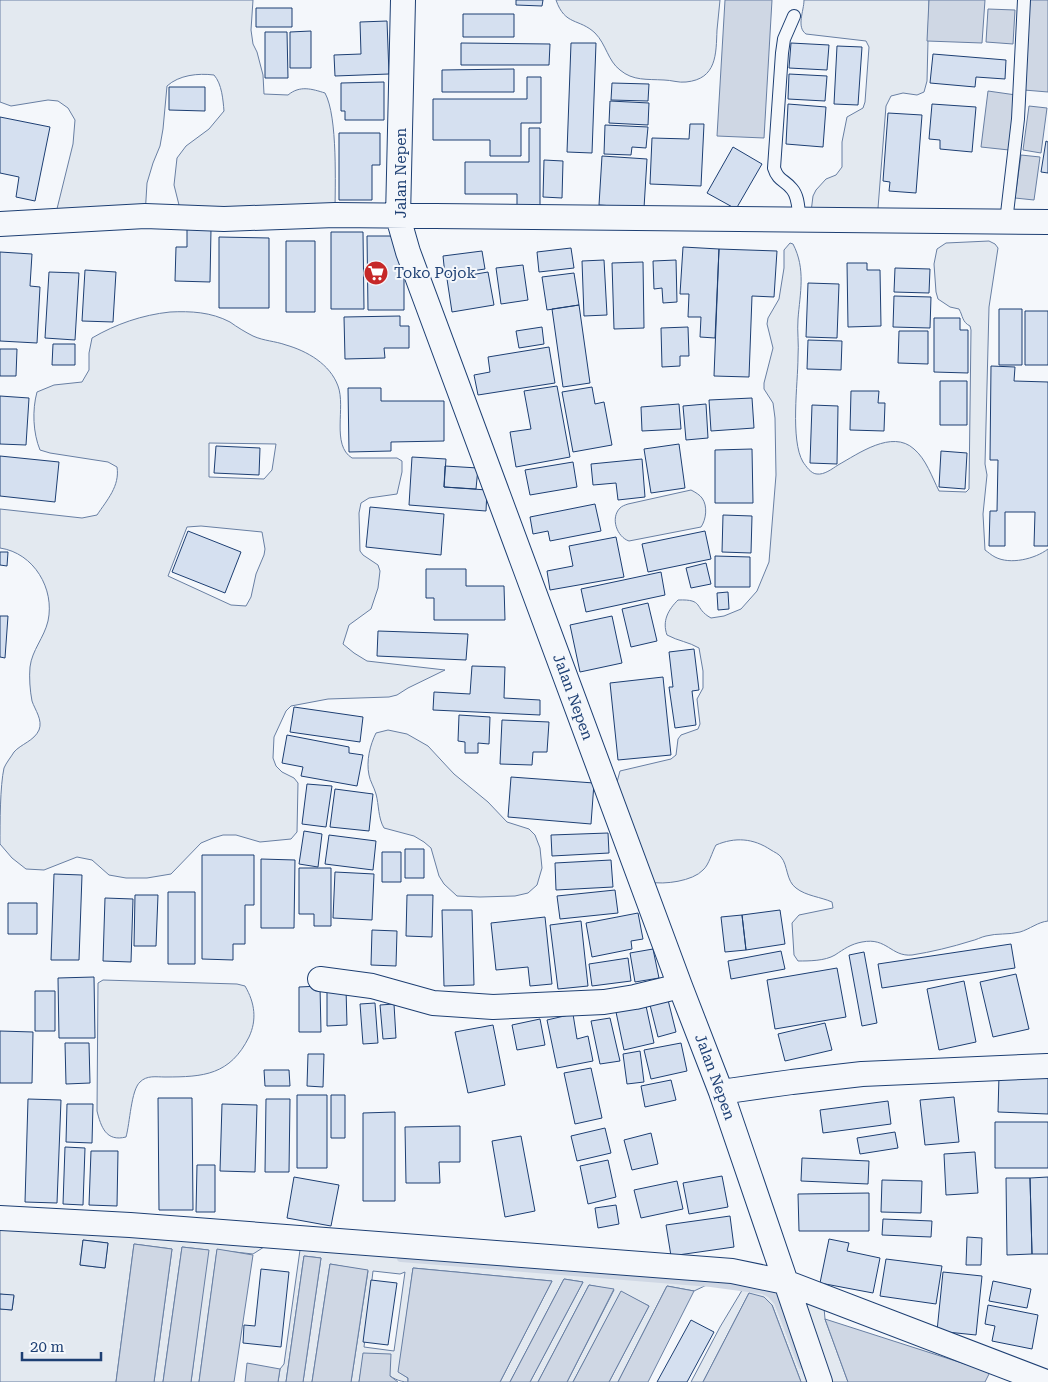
<svg xmlns="http://www.w3.org/2000/svg" width="1048" height="1382" font-family="'Roboto Serif',serif">
<style>
.green{fill:#e3e9f0;stroke:#687fa3;fill-rule:evenodd}
.water{fill:#cfd7e4;stroke:#687fa3}
.lines{fill:none;stroke-linecap:round;stroke-linejoin:round}
.stream{stroke:#cfd7e4;stroke-width:8}
.building{fill:#d5e0f0;stroke:#1d3f73}
.lane-casing{stroke:#1d3f73;stroke-width:14}
.street-casing{stroke:#1d3f73;stroke-width:26}
.lane{stroke:#f4f7fb;stroke-width:12}
.street{stroke:#f4f7fb;stroke-width:24}
.labels{text-anchor:middle;dominant-baseline:central;stroke-width:4;stroke-linejoin:round;paint-order:stroke}
.street-label{font-size:15px;fill:#1d3f73;stroke:#f4f7fb}
.poi-label{font-size:15px;fill:#1d3f73;stroke:#f4f7fb;text-anchor:start}
</style>
<rect width="100%" height="100%" fill="#f4f7fb"/>
<!-- green -->
<path class="green" d="M 0,0 L 253,0 L 251,30 L 253,44 L 257,52 L 263,75 L 264,94 L 288,95 C 300,85 312,89 325,93 C 338,117 335,186 335,215 L 182,217 L 174,185 L 177,158 L 186,146 L 209,129 L 224,111 C 223,100 222,84 214,75 C 198,73 179,75 167,86 L 163,129 L 160,146 L 153,163 L 147,183 L 145,216 L 54,221 L 73,144 L 75,120 L 68,108 L 58,101 L 48,100 L 11,106 L 0,102 Z
M 556,0 L 720,0 C 719,10 718,20 717,30 C 716,54 717,79 686,82 C 679,83 671,80 664,80 C 647,79 633,81 620,70 C 608,61 606,44 595,33 C 579,18 565,26 556,0 Z
M 804,0 L 929,0 L 927,81 L 924,92 L 917,95 L 903,93 L 891,96 L 886,106 L 877,221 L 810,220 L 813,196 L 816,190 L 826,179 L 836,175 L 842,167 L 842,142 L 847,117 L 863,108 L 865,102 L 869,47 L 866,41 L 806,34 C 796,27 804,11 804,0 Z
M 989,241 L 995,244 L 998,248 L 989,307 L 985,464 L 987,475 L 983,514 L 985,550 C 988,552 991,555 995,557 C 1010,565 1035,559 1048,549 L 1048,921 C 1038,922 1030,929 1020,932 C 1008,935 997,933 986,936 C 981,937 976,940 971,941 C 952,947 931,952 912,955 C 891,957 887,937 862,942 C 851,944 844,949 835,955 C 825,961 809,961 798,961 L 794,955 L 792,923 L 799,915 L 833,908 L 832,902 C 821,897 806,896 796,888 C 786,881 788,865 781,857 C 779,854 774,852 771,850 C 753,838 735,837 716,845 C 712,852 709,865 703,870 C 693,881 664,885 650,882 L 617,782 L 620,771 L 671,759 L 676,755 L 678,739 L 681,735 L 698,729 L 700,724 L 697,699 L 703,688 L 703,671 L 699,648 C 689,642 678,641 667,635 C 662,621 668,610 678,600 C 705,599 693,608 711,618 L 724,616 L 741,609 L 757,591 L 769,562 L 776,475 L 775,418 L 773,403 L 764,389 L 764,383 L 773,348 L 767,324 L 768,318 L 779,299 L 784,268 L 784,250 L 790,243 L 793,244 C 806,269 800,293 798,319 C 797,331 799,344 798,357 C 798,383 790,440 803,462 C 806,466 811,474 817,474 C 824,475 832,469 838,465 C 858,454 892,429 914,449 C 926,459 932,477 939,491 L 966,492 L 969,489 L 971,330 L 970,326 C 962,322 963,316 959,309 L 950,307 L 938,299 L 936,292 L 934,264 L 937,249 L 946,243 Z
M 170,312 C 191,311 211,312 230,322 C 237,327 245,332 253,336 C 264,341 275,341 286,345 C 307,351 330,364 338,386 C 346,407 331,445 352,458 L 397,458 L 402,461 L 402,472 L 397,494 L 369,498 L 361,503 L 359,513 L 360,551 L 363,555 L 378,565 L 380,571 L 378,588 L 371,609 L 349,625 L 343,644 L 354,653 L 367,661 L 445,670 L 408,688 L 397,695 L 389,697 L 328,699 L 291,706 L 286,711 L 274,737 L 273,758 L 276,766 L 282,772 L 294,778 L 298,783 L 297,832 L 291,839 L 260,842 L 236,835 L 223,835 L 213,838 L 201,843 L 171,874 L 147,878 L 126,878 L 109,875 L 92,860 L 77,857 L 44,870 L 26,869 L 12,858 L 0,844 C 0,823 0,786 4,768 C 6,763 11,757 14,752 C 21,744 34,741 39,730 C 43,720 35,710 32,701 C 30,691 29,677 30,667 C 32,650 44,638 48,621 C 55,589 34,553 0,548 L 0,509 L 82,518 L 97,515 C 107,500 120,486 117,467 L 108,462 L 50,453 L 40,450 C 33,433 32,410 37,392 L 54,385 L 82,382 L 89,370 L 89,353 L 92,338 C 116,324 142,315 170,312 ZM 209,443 L 276,444 L 272,470 L 264,479 L 209,477 ZM 201,526 L 262,532 L 265,549 L 264,555 L 256,574 L 251,597 L 246,606 L 231,605 L 168,576 L 187,527 Z
M 691,490 C 695,492 700,495 702,498 C 708,506 706,520 701,527 L 629,541 C 617,537 610,518 620,508 C 622,506 625,505 628,504 Z
M 388,730 L 407,734 L 428,746 L 454,774 L 488,802 L 507,822 L 529,829 L 535,835 L 540,848 L 542,868 L 537,885 L 528,893 L 515,896 L 480,897 L 457,896 L 444,884 L 439,876 L 431,848 L 424,842 L 414,836 L 384,828 C 378,818 379,805 376,794 C 374,787 370,781 369,775 C 366,761 370,745 376,733 Z
M 103,980 L 237,984 L 245,986 C 255,1003 257,1020 249,1037 C 230,1075 204,1077 165,1077 C 156,1077 147,1075 140,1082 C 131,1090 130,1123 126,1137 C 106,1142 101,1127 97,1111 L 98,983 Z
M 0,1229 L 665,1266 L 823,1297 L 825,1319 L 848,1382 L 801,1382 L 772,1305 L 749,1293 L 703,1382 L 691,1382 L 720,1327 L 744,1287 L 711,1283 L 694,1291 L 667,1286 L 618,1382 L 609,1382 L 649,1306 L 621,1292 L 573,1382 L 567,1382 L 614,1290 L 589,1285 L 538,1382 L 530,1382 L 583,1282 L 564,1279 L 510,1382 L 500,1382 L 552,1281 L 413,1268 L 399,1372 L 408,1378 L 408,1382 C 390,1382 377,1364 364,1353 L 359,1382 L 351,1382 L 368,1271 L 330,1264 L 312,1382 L 303,1382 L 321,1258 L 304,1256 L 286,1382 L 278,1382 L 280,1369 L 284,1364 L 300,1250 L 264,1247 L 253,1254 L 217,1250 L 199,1382 L 191,1382 L 208,1250 L 182,1247 L 163,1382 L 154,1382 L 172,1249 L 134,1244 L 116,1382 L 0,1382 L 0,1309 L 12,1310 L 14,1296 L 0,1294 ZM 83,1240 L 108,1243 L 105,1268 L 80,1265 ZM 373,1271 L 400,1274 L 405,1272 L 394,1351 L 364,1347 Z"/>
<!-- water -->
<path class="water" d="M 725,0 L 772,0 L 764,138 L 717,136 Z
M 929,0 L 985,0 L 982,43 L 927,41 Z
M 1030,0 L 1048,0 L 1048,92 L 1024,90 Z
M 988,9 L 1015,10 L 1013,44 L 986,42 Z
M 988,91 L 1016,95 L 1009,150 L 981,147 Z
M 1029,106 L 1047,108 L 1041,153 L 1023,150 Z
M 1021,155 L 1040,157 L 1034,200 L 1015,198 Z
M 134,1244 L 172,1249 L 154,1382 L 116,1382 Z
M 182,1247 L 209,1250 L 191,1382 L 163,1382 Z
M 217,1249 L 253,1255 L 234,1382 L 199,1382 Z
M 304,1256 L 321,1258 L 303,1382 L 286,1382 Z
M 330,1264 L 368,1270 L 351,1382 L 312,1382 Z
M 413,1268 L 552,1281 L 500,1382 L 408,1382 L 408,1378 L 398,1372 Z
M 564,1279 L 583,1282 L 530,1382 L 510,1382 Z
M 589,1285 L 614,1289 L 567,1382 L 538,1382 Z
M 667,1286 L 694,1291 L 648,1382 L 618,1382 Z
M 621,1291 L 649,1306 L 609,1382 L 573,1382 Z
M 749,1293 L 764,1297 L 772,1305 L 801,1382 L 703,1382 Z
M 825,1319 L 990,1372 L 985,1382 L 848,1382 Z
M 363,1353 L 391,1354 L 390,1376 L 398,1382 L 359,1382 Z
M 247,1363 L 280,1369 L 278,1382 L 245,1382 Z"/>
<g class="lines">
<!-- stream -->
<path class="stream" d="M 401,1258 L 711,1283 L 763,1290 L 771,1294 L 778,1302 L 802,1365"/>
</g>
<!-- building -->
<path class="building" d="M 516,0 L 543,0 L 542,6 L 516,5 Z
M 256,8 L 292,8 L 292,27 L 256,27 Z
M 463,14 L 514,14 L 514,37 L 463,37 Z
M 387,21 L 389,74 L 335,76 L 334,55 L 361,54 L 360,22 Z
M 311,31 L 311,68 L 290,68 L 290,32 Z
M 265,32 L 287,32 L 288,78 L 265,78 Z
M 461,43 L 550,44 L 549,65 L 461,65 Z
M 571,43 L 596,43 L 592,153 L 567,152 Z
M 791,43 L 829,45 L 827,70 L 789,68 Z
M 837,46 L 862,47 L 858,105 L 834,104 Z
M 933,54 L 1006,60 L 1005,79 L 976,77 L 975,87 L 930,83 Z
M 514,69 L 514,92 L 442,92 L 442,70 Z
M 789,74 L 827,76 L 825,101 L 788,99 Z
M 527,77 L 541,77 L 541,123 L 521,123 L 521,156 L 490,156 L 490,140 L 433,140 L 433,99 L 527,99 Z
M 384,82 L 384,120 L 345,120 L 345,111 L 341,111 L 341,83 Z
M 612,83 L 649,84 L 648,101 L 611,100 Z
M 169,87 L 205,87 L 205,111 L 169,110 Z
M 610,101 L 649,103 L 648,125 L 609,123 Z
M 788,104 L 826,107 L 823,147 L 786,144 Z
M 932,104 L 976,107 L 972,152 L 940,149 L 940,140 L 929,139 Z
M 888,113 L 922,115 L 916,193 L 889,191 L 890,182 L 883,181 Z
M 0,117 L 50,127 L 35,201 L 16,197 L 19,177 L 0,173 Z
M 690,124 L 704,124 L 701,186 L 650,184 L 652,138 L 689,139 Z
M 605,125 L 648,127 L 646,148 L 632,147 L 631,155 L 604,154 Z
M 529,128 L 540,128 L 540,213 L 517,213 L 517,194 L 465,194 L 465,162 L 529,162 Z
M 339,133 L 380,133 L 380,165 L 372,165 L 372,200 L 339,200 Z
M 1046,141 L 1048,142 L 1048,173 L 1041,172 Z
M 733,147 L 762,164 L 736,209 L 707,193 Z
M 602,156 L 647,159 L 644,208 L 599,205 Z
M 544,160 L 563,161 L 562,198 L 543,197 Z
M 187,229 L 211,229 L 210,282 L 175,281 L 176,247 L 187,247 Z
M 331,232 L 363,232 L 364,309 L 331,309 Z
M 367,236 L 397,236 L 397,256 L 404,256 L 404,310 L 368,310 Z
M 219,237 L 269,238 L 269,308 L 219,308 Z
M 286,241 L 315,241 L 315,312 L 286,312 Z
M 683,247 L 719,249 L 715,338 L 700,337 L 701,317 L 688,317 L 689,294 L 680,294 Z
M 571,248 L 574,268 L 539,272 L 537,252 Z
M 719,249 L 777,251 L 774,297 L 752,296 L 749,377 L 714,376 Z
M 482,251 L 485,269 L 445,275 L 443,256 Z
M 0,252 L 32,254 L 30,286 L 40,287 L 37,343 L 0,341 Z
M 604,260 L 607,315 L 584,316 L 582,261 Z
M 676,260 L 677,302 L 663,303 L 662,288 L 654,289 L 653,261 Z
M 643,262 L 644,328 L 614,329 L 612,263 Z
M 847,263 L 867,263 L 867,270 L 880,270 L 881,326 L 848,327 Z
M 523,265 L 528,300 L 501,304 L 496,268 Z
M 895,268 L 930,269 L 929,293 L 894,292 Z
M 85,270 L 116,272 L 113,322 L 82,321 Z
M 49,272 L 79,273 L 75,340 L 45,338 Z
M 488,272 L 494,305 L 452,312 L 447,279 Z
M 574,273 L 579,305 L 547,310 L 542,277 Z
M 808,283 L 839,284 L 837,338 L 806,337 Z
M 894,296 L 931,297 L 930,328 L 893,327 Z
M 579,305 L 590,383 L 563,387 L 552,309 Z
M 999,309 L 1022,309 L 1022,365 L 999,365 Z
M 1025,311 L 1048,311 L 1048,365 L 1025,365 Z
M 400,316 L 400,326 L 409,326 L 409,348 L 384,348 L 385,358 L 345,359 L 344,317 Z
M 934,318 L 960,318 L 960,330 L 968,330 L 968,373 L 934,372 Z
M 542,327 L 544,344 L 519,348 L 516,331 Z
M 688,327 L 689,356 L 680,356 L 680,366 L 662,367 L 661,328 Z
M 899,331 L 928,331 L 928,364 L 898,363 Z
M 808,340 L 842,341 L 841,370 L 807,369 Z
M 53,344 L 75,344 L 75,365 L 52,365 Z
M 549,347 L 555,383 L 478,395 L 474,375 L 490,372 L 488,357 Z
M 0,349 L 17,349 L 16,376 L 0,376 Z
M 991,366 L 1015,367 L 1014,381 L 1048,382 L 1048,546 L 1034,546 L 1035,512 L 1005,512 L 1005,546 L 989,546 L 990,511 L 997,511 L 998,460 L 990,460 Z
M 940,381 L 967,381 L 967,425 L 940,425 Z
M 557,386 L 570,457 L 516,467 L 510,432 L 531,429 L 524,391 Z
M 592,387 L 595,404 L 604,402 L 612,445 L 573,452 L 562,392 Z
M 348,388 L 381,388 L 381,401 L 444,401 L 444,441 L 391,442 L 391,451 L 349,452 Z
M 851,391 L 879,391 L 878,403 L 885,403 L 884,431 L 850,430 Z
M 0,396 L 29,398 L 26,445 L 0,444 Z
M 752,398 L 754,428 L 711,431 L 709,400 Z
M 679,404 L 681,429 L 642,431 L 641,407 Z
M 706,404 L 708,438 L 686,440 L 683,406 Z
M 812,405 L 838,406 L 837,464 L 810,463 Z
M 679,444 L 685,488 L 651,493 L 644,449 Z
M 216,446 L 260,448 L 259,475 L 214,473 Z
M 752,449 L 753,503 L 715,503 L 715,450 Z
M 941,451 L 967,453 L 965,489 L 939,487 Z
M 0,456 L 59,462 L 55,502 L 0,496 Z
M 412,457 L 446,459 L 444,487 L 487,490 L 486,511 L 409,505 Z
M 642,459 L 645,497 L 618,500 L 616,483 L 593,485 L 591,464 Z
M 573,462 L 577,487 L 530,495 L 525,470 Z
M 445,466 L 478,468 L 476,489 L 444,487 Z
M 595,504 L 601,531 L 550,541 L 548,531 L 533,534 L 530,517 Z
M 370,507 L 444,514 L 441,555 L 366,547 Z
M 723,515 L 752,516 L 751,553 L 722,552 Z
M 188,531 L 241,552 L 225,593 L 172,572 Z
M 705,531 L 711,559 L 648,572 L 642,544 Z
M 616,537 L 624,577 L 550,590 L 547,571 L 573,566 L 569,546 Z
M 0,552 L 8,552 L 7,566 L 0,565 Z
M 715,556 L 750,557 L 750,587 L 715,587 Z
M 706,563 L 711,584 L 691,588 L 686,568 Z
M 426,569 L 466,569 L 466,586 L 504,586 L 505,620 L 434,620 L 434,598 L 426,598 Z
M 661,572 L 665,595 L 586,612 L 581,589 Z
M 728,592 L 729,609 L 718,610 L 717,593 Z
M 648,603 L 657,641 L 631,647 L 622,609 Z
M 0,616 L 8,616 L 5,658 L 0,657 Z
M 612,616 L 622,663 L 580,672 L 570,625 Z
M 378,631 L 468,634 L 466,660 L 377,656 Z
M 694,649 L 699,690 L 692,691 L 696,725 L 675,728 L 669,687 L 673,687 L 669,652 Z
M 472,666 L 505,667 L 504,698 L 540,700 L 540,715 L 433,710 L 434,692 L 470,694 Z
M 663,677 L 671,755 L 618,760 L 610,683 Z
M 294,707 L 363,717 L 360,742 L 290,732 Z
M 459,715 L 490,717 L 489,744 L 478,743 L 478,753 L 465,753 L 465,742 L 458,741 Z
M 502,720 L 549,722 L 547,752 L 533,752 L 532,765 L 500,764 Z
M 287,735 L 349,747 L 349,753 L 363,755 L 357,786 L 301,776 L 303,767 L 282,763 Z
M 511,777 L 594,783 L 591,824 L 508,817 Z
M 307,784 L 332,786 L 326,827 L 302,824 Z
M 335,789 L 373,794 L 369,831 L 330,827 Z
M 304,831 L 322,834 L 318,867 L 299,864 Z
M 608,833 L 609,853 L 552,856 L 551,835 Z
M 329,835 L 376,841 L 373,870 L 325,864 Z
M 405,849 L 424,849 L 424,878 L 405,878 Z
M 382,852 L 401,852 L 401,882 L 382,882 Z
M 202,855 L 254,855 L 254,905 L 245,905 L 245,944 L 233,944 L 233,960 L 202,959 Z
M 261,859 L 295,860 L 294,928 L 261,928 Z
M 611,860 L 613,887 L 556,890 L 555,863 Z
M 299,868 L 331,868 L 331,926 L 314,926 L 314,914 L 299,914 Z
M 335,872 L 374,874 L 372,920 L 333,918 Z
M 54,874 L 82,875 L 79,960 L 51,960 Z
M 615,890 L 618,913 L 560,919 L 557,896 Z
M 168,892 L 195,892 L 195,964 L 168,964 Z
M 135,895 L 158,895 L 156,946 L 134,946 Z
M 407,895 L 433,895 L 432,937 L 406,936 Z
M 105,898 L 133,899 L 131,962 L 103,961 Z
M 8,903 L 37,903 L 37,934 L 8,934 Z
M 442,910 L 472,910 L 474,985 L 444,986 Z
M 780,910 L 785,944 L 746,950 L 742,915 Z
M 638,913 L 643,939 L 631,941 L 632,949 L 592,957 L 586,923 Z
M 742,915 L 746,950 L 725,952 L 721,917 Z
M 545,917 L 552,984 L 530,986 L 528,967 L 496,970 L 491,923 Z
M 581,921 L 588,986 L 558,989 L 550,925 Z
M 372,930 L 397,931 L 396,966 L 371,965 Z
M 1011,944 L 1015,968 L 882,988 L 878,964 Z
M 653,949 L 659,978 L 635,982 L 630,953 Z
M 781,951 L 785,969 L 731,979 L 728,961 Z
M 864,952 L 877,1023 L 862,1026 L 849,955 Z
M 628,958 L 631,981 L 592,986 L 589,964 Z
M 837,968 L 846,1017 L 775,1029 L 767,980 Z
M 1016,974 L 1029,1029 L 993,1037 L 980,982 Z
M 94,977 L 95,1038 L 59,1038 L 58,978 Z
M 964,981 L 976,1042 L 939,1050 L 927,989 Z
M 320,986 L 321,1032 L 299,1032 L 299,987 Z
M 327,988 L 346,988 L 347,1025 L 327,1026 Z
M 35,991 L 55,991 L 55,1031 L 35,1031 Z
M 668,1000 L 676,1032 L 658,1037 L 650,1005 Z
M 375,1003 L 378,1043 L 363,1044 L 360,1004 Z
M 394,1004 L 396,1038 L 383,1039 L 380,1005 Z
M 646,1006 L 654,1043 L 624,1050 L 616,1012 Z
M 573,1014 L 577,1039 L 588,1036 L 593,1061 L 557,1068 L 547,1020 Z
M 610,1018 L 620,1061 L 600,1064 L 591,1021 Z
M 540,1019 L 545,1045 L 517,1050 L 512,1025 Z
M 825,1023 L 832,1050 L 785,1061 L 778,1034 Z
M 493,1025 L 505,1085 L 468,1093 L 455,1032 Z
M 0,1031 L 33,1032 L 32,1083 L 0,1083 Z
M 65,1043 L 89,1043 L 90,1083 L 66,1084 Z
M 681,1043 L 687,1071 L 651,1079 L 644,1050 Z
M 640,1051 L 644,1082 L 627,1084 L 623,1054 Z
M 308,1054 L 324,1054 L 323,1087 L 307,1086 Z
M 591,1068 L 602,1118 L 575,1124 L 564,1073 Z
M 264,1070 L 289,1070 L 290,1086 L 265,1086 Z
M 999,1075 L 1048,1076 L 1048,1114 L 998,1112 Z
M 671,1080 L 676,1100 L 645,1107 L 641,1086 Z
M 297,1095 L 327,1095 L 327,1168 L 297,1168 Z
M 331,1095 L 345,1095 L 345,1138 L 331,1138 Z
M 954,1097 L 959,1142 L 925,1145 L 920,1100 Z
M 158,1098 L 192,1098 L 193,1210 L 159,1210 Z
M 28,1099 L 61,1100 L 57,1203 L 25,1202 Z
M 266,1099 L 290,1099 L 289,1172 L 265,1172 Z
M 888,1101 L 891,1124 L 823,1133 L 820,1110 Z
M 67,1104 L 93,1104 L 92,1143 L 66,1142 Z
M 222,1104 L 257,1105 L 255,1172 L 220,1171 Z
M 395,1112 L 395,1201 L 363,1201 L 363,1113 Z
M 995,1122 L 1048,1122 L 1048,1168 L 995,1168 Z
M 460,1126 L 460,1162 L 439,1162 L 440,1183 L 406,1183 L 405,1127 Z
M 605,1128 L 611,1153 L 577,1161 L 571,1136 Z
M 895,1132 L 898,1148 L 860,1154 L 857,1138 Z
M 651,1133 L 658,1164 L 632,1170 L 624,1140 Z
M 521,1136 L 535,1211 L 505,1217 L 492,1141 Z
M 65,1147 L 85,1148 L 83,1205 L 63,1204 Z
M 91,1151 L 118,1151 L 117,1206 L 89,1205 Z
M 975,1152 L 978,1193 L 946,1195 L 944,1154 Z
M 802,1158 L 869,1161 L 868,1184 L 801,1181 Z
M 608,1160 L 616,1197 L 588,1204 L 580,1166 Z
M 197,1165 L 215,1165 L 215,1212 L 196,1212 Z
M 722,1176 L 728,1207 L 689,1214 L 683,1183 Z
M 294,1177 L 339,1185 L 331,1226 L 287,1218 Z
M 1048,1177 L 1048,1254 L 1032,1254 L 1030,1178 Z
M 1006,1178 L 1030,1178 L 1032,1254 L 1007,1255 Z
M 882,1180 L 922,1181 L 921,1213 L 881,1212 Z
M 677,1181 L 683,1209 L 641,1218 L 634,1190 Z
M 869,1193 L 869,1231 L 799,1231 L 798,1194 Z
M 616,1205 L 619,1224 L 598,1228 L 595,1208 Z
M 730,1216 L 734,1247 L 671,1256 L 666,1225 Z
M 883,1219 L 932,1221 L 931,1237 L 882,1235 Z
M 967,1237 L 982,1238 L 981,1265 L 966,1265 Z
M 829,1239 L 849,1243 L 847,1251 L 880,1258 L 873,1293 L 820,1283 Z
M 83,1240 L 108,1243 L 105,1268 L 80,1265 Z
M 886,1259 L 942,1266 L 936,1304 L 880,1296 Z
M 261,1269 L 289,1272 L 281,1347 L 243,1343 L 244,1325 L 255,1326 Z
M 943,1272 L 982,1276 L 976,1335 L 937,1331 Z
M 371,1280 L 397,1283 L 388,1345 L 363,1342 Z
M 993,1281 L 1031,1289 L 1027,1308 L 989,1301 Z
M 0,1294 L 14,1295 L 12,1310 L 0,1309 Z
M 988,1305 L 1038,1315 L 1032,1349 L 992,1341 L 995,1326 L 985,1324 Z
M 691,1320 L 714,1332 L 687,1382 L 657,1382 Z"/>
<g class="lines">
<defs>
<path id="lane" d="M 794,16 L 784,39 L 782,53 L 774,168 C 778,181 785,180 792,189 C 799,197 798,210 800,220
M 1006,222 L 1018,119 L 1024,0"/>
<path id="street" d="M 403,0 L 398,217 L 408,252 L 680,986 L 721,1092 L 820,1382
M 0,224 L 145,216 L 224,219 L 335,215 L 1048,222
M 320,979 L 372,986 L 433,1003 L 493,1007 L 604,1002 L 635,997 L 680,986
M 721,1092 L 792,1082 L 862,1074 L 1047,1066
M 0,1218 L 130,1225 L 732,1271 L 785,1282 L 1046,1382"/>
</defs>
<!-- lane casing -->
<use href="#lane" class="lane-casing"/>
<!-- street casing -->
<use href="#street" class="street-casing"/>
<!-- lane -->
<use href="#lane" class="lane"/>
<!-- street -->
<use href="#street" class="street"/>
</g>
<!-- icons -->
<defs>
<symbol id="supermarket-disc" viewBox="-11 -11 22 22"><circle r="9.5" fill="#c62828" stroke="#f4f7fb"/><path d="M-6-5.5h2.5l.6 2H6L4.5 2H-2.5L-4.4-4H-6ZM-1.5 3.2a1.3 1.3 0 1 0 .1 0ZM3 3.2a1.3 1.3 0 1 0 .1 0Z" fill="#fff"/></symbol>
</defs>
<g fill-rule="evenodd">
<use href="#supermarket-disc" x="362" y="259" width="28" height="28"/>
</g>
<g class="labels">
<!-- street labels -->
<g class="street-label">
<text transform="translate(401 173) rotate(-90)">Jalan Nepen</text>
<text transform="translate(573 697) rotate(70)">Jalan Nepen</text>
<text transform="translate(715 1077) rotate(70)">Jalan Nepen</text>
</g>
<!-- poi labels -->
<g class="poi-label">
<text x="394" y="273">Toko Pojok</text>
</g>
</g>
<!-- scale -->
<path d="M22 1352v8h79v-8" fill="none" stroke="#1d3f73" stroke-width="2.5"/>
<text x="30" y="1352" font-size="15" fill="#1d3f73" stroke="#f4f7fb" stroke-width="4" paint-order="stroke">20 m</text>
</svg>
